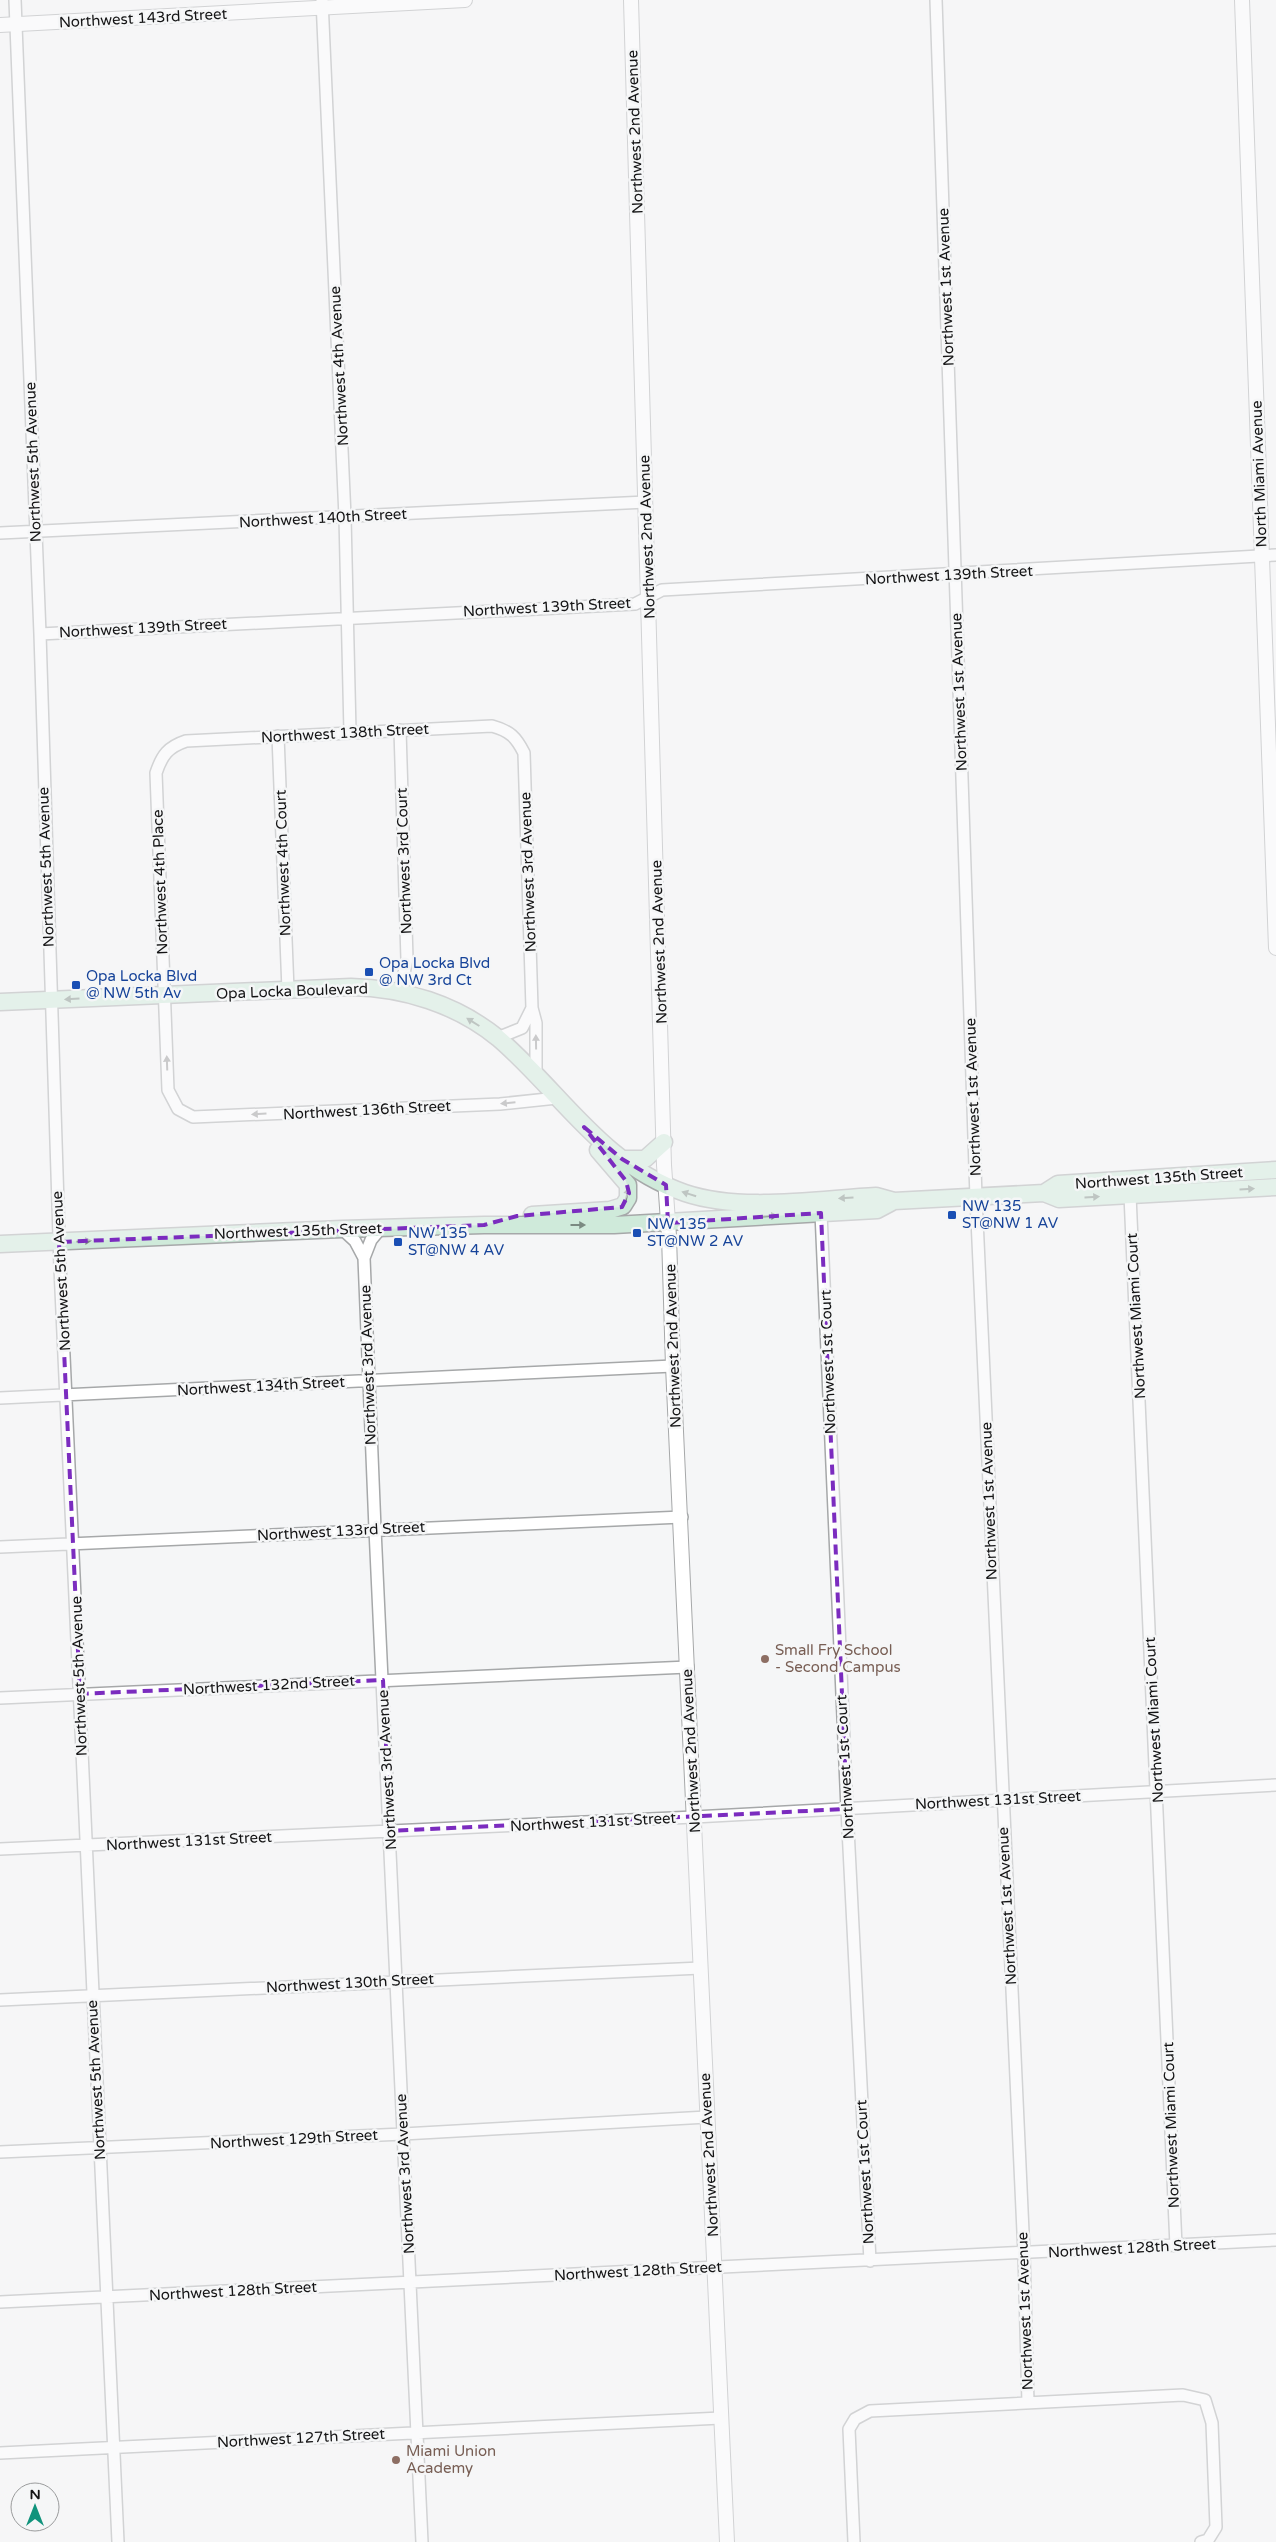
<svg xmlns="http://www.w3.org/2000/svg" width="1276" height="2542" font-family="'Varela Round',sans-serif">
<style>
.lines{fill:none;stroke-linecap:round;stroke-linejoin:round}
.minor-casing{stroke:#a6a8a9;stroke-width:14}
.tertiary-casing{stroke:#a6a8a9;stroke-width:16}
.secondary-casing{stroke:#a6a8a9;stroke-width:19}
.minor{stroke:#fff;stroke-width:11}
.tertiary{stroke:#fff;stroke-width:14}
.secondary{stroke:#cfeada;stroke-width:16}
.oneway{fill:#7b8a81}
.oneway2{fill:#959596}
.marked{fill:none;stroke:#7b2cbf;stroke-width:4;stroke-dasharray:10 6;stroke-linejoin:round}
.transit-dot{fill:#1a4fb4;stroke:#f5f6f7;stroke-width:2}
.education-dot{fill:#8d6e63;stroke:#f5f6f7;stroke-width:2}
.labels{text-anchor:middle;dominant-baseline:central;stroke-width:5;stroke-linejoin:round;paint-order:stroke}
.street-label{font-size:15px;fill:#141415;stroke:#f5f6f7}
.transit-label{font-size:15px;fill:#164399;stroke:#f5f6f7;text-anchor:start}
.education-label{font-size:15px;fill:#785e54;stroke:#f5f6f7;text-anchor:start}
</style>
<rect width="100%" height="100%" fill="#f5f6f7"/>
<g class="lines">
<defs>
<path id="minor" d="M 15,0 L 40,634 L 60,1268 L 118,2542
M 322,0 L 345,517 L 350,732
M 936,0 L 976,1197 L 1024,2254 L 1028,2403
M 0,533 L 646,502
M 40,634 L 635,604 L 662,590 L 1276,555
M 400,730 L 407,959 L 400,992
M 278,736 L 288,990
M 497,1038 L 522,1028 L 532,1008
M 536,1076 L 536,1023 L 532,1008 L 524,753 C 516,737 510,731 492,726 L 186,741 C 168,747 162,755 156,773 L 168,1090 L 178,1109 L 193,1117 L 500,1104 L 557,1098
M 1130,1195 L 1176,2246
M 821,1213 L 847,1809 L 870,2261
M 381,1228 L 371,1240 L 364,1258 L 375,1529 L 422,2542
M 342,1229 L 355,1241 L 364,1258
M 0,1398 L 673,1366
M 0,1547 L 682,1517
M 0,1698 L 688,1667
M 0,1849 L 694,1817 L 1276,1785
M 0,2000 L 701,1968
M 0,2152 L 403,2134 L 707,2117
M 0,2302 L 1276,2240
M 0,2453 L 721,2418
M 854,2542 L 849,2429 L 855,2419 L 870,2411 L 1183,2395 L 1205,2400 L 1212,2423 L 1216,2527 L 1208,2540 L 1201,2542"/>
<path id="tertiary" d="M 631,0 L 664,1165 L 669,1236 L 673,1366 L 727,2542
M 1242,0 L 1276,948
M 0,25 L 465,0"/>
<path id="secondary" d="M 0,1002 L 351,987 C 404,988 456,1004 498,1038 C 561,1092 602,1165 685,1193 C 741,1212 818,1199 876,1196 L 894,1201 L 1044,1193 L 1059,1199 L 1276,1187
M 622,1159 L 645,1159 L 664,1142
M 1044,1193 L 1058,1184 L 1276,1170
M 532,1215 L 610,1210 L 623,1206 L 628,1198 L 628,1185 L 598,1150
M 0,1244 L 342,1229 L 484,1225 L 614,1225 L 877,1210 L 894,1201"/>
</defs>
<!-- minor casing -->
<use href="#minor" class="minor-casing"/>
<!-- tertiary casing -->
<use href="#tertiary" class="tertiary-casing"/>
<!-- secondary casing -->
<use href="#secondary" class="secondary-casing"/>
<!-- minor -->
<use href="#minor" class="minor"/>
<!-- tertiary -->
<use href="#tertiary" class="tertiary"/>
<!-- secondary -->
<use href="#secondary" class="secondary"/>
</g>
<!-- one-way arrows -->
<defs><path id="oneway-solid" d="M-6-.8H1V-3.2L6.5 0L1 3.2V.8H-6Z" transform="scale(1.25)"/></defs>
<g class="oneway">
<use href="#oneway-solid" transform="translate(72 999) rotate(177)"/>
<use href="#oneway-solid" transform="translate(473 1022) rotate(-148)"/>
<use href="#oneway-solid" transform="translate(1247 1189) rotate(-4)"/>
<use href="#oneway-solid" transform="translate(689 1194) rotate(-162)"/>
<use href="#oneway-solid" transform="translate(627 1195) rotate(-78)"/>
<use href="#oneway-solid" transform="translate(1092 1197) rotate(-3)"/>
<use href="#oneway-solid" transform="translate(846 1198) rotate(177)"/>
<use href="#oneway-solid" transform="translate(770 1216) rotate(-4)"/>
<use href="#oneway-solid" transform="translate(578 1225)"/>
<use href="#oneway-solid" transform="translate(84 1241) rotate(-3)"/>
</g>
<g class="oneway2">
<use href="#oneway-solid" transform="translate(536 1042) rotate(-91)"/>
<use href="#oneway-solid" transform="translate(167 1063) rotate(-92)"/>
<use href="#oneway-solid" transform="translate(508 1103) rotate(174)"/>
<use href="#oneway-solid" transform="translate(259 1114) rotate(177)"/>
</g>
<!-- marked area -->
<path d="M0 0H1276V2542H0ZM 584,1127 L 622,1159 L 666,1185 L 668,1223 L 821,1213 L 847,1809 L 390,1831 L 383,1680 L 80,1694 L 59,1242 L 484,1225 L 517,1216 L 622,1207 L 629,1193 L 626,1181 Z" fill="#f5f6f7" fill-opacity=".55" fill-rule="evenodd"/>
<path class="marked" d="M 584,1127 L 622,1159 L 666,1185 L 668,1223 L 821,1213 L 847,1809 L 390,1831 L 383,1680 L 80,1694 L 59,1242 L 484,1225 L 517,1216 L 622,1207 L 629,1193 L 626,1181 Z"/>
<!-- markers -->
<g class="transit-dot">
<rect x="364" y="967" width="10" height="10" rx="2.5"/>
<rect x="71" y="980" width="10" height="10" rx="2.5"/>
<rect x="947" y="1210" width="10" height="10" rx="2.5"/>
<rect x="632" y="1228" width="10" height="10" rx="2.5"/>
<rect x="393" y="1237" width="10" height="10" rx="2.5"/>
</g>
<g class="education-dot">
<circle cx="765" cy="1659" r="5"/>
<circle cx="396" cy="2460" r="5"/>
</g>
<g class="labels">
<!-- street labels -->
<g class="street-label">
<text transform="translate(143 18) rotate(-3)">Northwest 143rd Street</text>
<text transform="translate(635 132) rotate(-92)">Northwest 2nd Avenue</text>
<text transform="translate(946 287) rotate(-92)">Northwest 1st Avenue</text>
<text transform="translate(339 366) rotate(-93)">Northwest 4th Avenue</text>
<text transform="translate(33 462) rotate(-92)">Northwest 5th Avenue</text>
<text transform="translate(1259 474) rotate(-92)">North Miami Avenue</text>
<text transform="translate(323 518) rotate(-3)">Northwest 140th Street</text>
<text transform="translate(647 537) rotate(-92)">Northwest 2nd Avenue</text>
<text transform="translate(949 575) rotate(-3)">Northwest 139th Street</text>
<text transform="translate(547 607) rotate(-3)">Northwest 139th Street</text>
<text transform="translate(143 628) rotate(-3)">Northwest 139th Street</text>
<text transform="translate(959 692) rotate(-92)">Northwest 1st Avenue</text>
<text transform="translate(345 733) rotate(-3)">Northwest 138th Street</text>
<text transform="translate(404 861) rotate(-92)">Northwest 3rd Court</text>
<text transform="translate(283 863) rotate(-92)">Northwest 4th Court</text>
<text transform="translate(46 867) rotate(-92)">Northwest 5th Avenue</text>
<text transform="translate(528 872) rotate(-92)">Northwest 3rd Avenue</text>
<text transform="translate(160 882) rotate(-92)">Northwest 4th Place</text>
<text transform="translate(659 942) rotate(-92)">Northwest 2nd Avenue</text>
<text transform="translate(292 991) rotate(-2)">Opa Locka Boulevard</text>
<text transform="translate(973 1097) rotate(-92)">Northwest 1st Avenue</text>
<text transform="translate(367 1110) rotate(-3)">Northwest 136th Street</text>
<text transform="translate(1159 1178) rotate(-4)">Northwest 135th Street</text>
<text transform="translate(298 1231) rotate(-2)">Northwest 135th Street</text>
<text transform="translate(61 1271) rotate(-93)">Northwest 5th Avenue</text>
<text transform="translate(1136 1316) rotate(-93)">Northwest Miami Court</text>
<text transform="translate(673 1346) rotate(-92)">Northwest 2nd Avenue</text>
<text transform="translate(828 1362) rotate(-92)">Northwest 1st Court</text>
<text transform="translate(368 1365) rotate(-92)">Northwest 3rd Avenue</text>
<text transform="translate(261 1386) rotate(-3)">Northwest 134th Street</text>
<text transform="translate(989 1501) rotate(-92)">Northwest 1st Avenue</text>
<text transform="translate(341 1531) rotate(-3)">Northwest 133rd Street</text>
<text transform="translate(79 1676) rotate(-92)">Northwest 5th Avenue</text>
<text transform="translate(269 1685) rotate(-3)">Northwest 132nd Street</text>
<text transform="translate(1154 1720) rotate(-93)">Northwest Miami Court</text>
<text transform="translate(691 1751) rotate(-93)">Northwest 2nd Avenue</text>
<text transform="translate(845 1767) rotate(-93)">Northwest 1st Court</text>
<text transform="translate(387 1770) rotate(-93)">Northwest 3rd Avenue</text>
<text transform="translate(998 1800) rotate(-3)">Northwest 131st Street</text>
<text transform="translate(593 1822) rotate(-3)">Northwest 131st Street</text>
<text transform="translate(189 1841) rotate(-3)">Northwest 131st Street</text>
<text transform="translate(1007 1906) rotate(-93)">Northwest 1st Avenue</text>
<text transform="translate(350 1983) rotate(-3)">Northwest 130th Street</text>
<text transform="translate(96 2080) rotate(-93)">Northwest 5th Avenue</text>
<text transform="translate(1171 2125) rotate(-92)">Northwest Miami Court</text>
<text transform="translate(294 2139) rotate(-3)">Northwest 129th Street</text>
<text transform="translate(709 2155) rotate(-93)">Northwest 2nd Avenue</text>
<text transform="translate(865 2172) rotate(-93)">Northwest 1st Court</text>
<text transform="translate(405 2174) rotate(-93)">Northwest 3rd Avenue</text>
<text transform="translate(1132 2248) rotate(-3)">Northwest 128th Street</text>
<text transform="translate(638 2271) rotate(-3)">Northwest 128th Street</text>
<text transform="translate(233 2291) rotate(-3)">Northwest 128th Street</text>
<text transform="translate(1025 2311) rotate(-92)">Northwest 1st Avenue</text>
<text transform="translate(301 2438) rotate(-3)">Northwest 127th Street</text>
</g>
<!-- transit labels -->
<g class="transit-label">
<text x="379" y="963">Opa Locka Blvd<tspan x="379" dy="17">@ NW 3rd Ct</tspan></text>
<text x="86" y="976">Opa Locka Blvd<tspan x="86" dy="17">@ NW 5th Av</tspan></text>
<text x="962" y="1206">NW 135<tspan x="962" dy="17">ST@NW 1 AV</tspan></text>
<text x="647" y="1224">NW 135<tspan x="647" dy="17">ST@NW 2 AV</tspan></text>
<text x="408" y="1233">NW 135<tspan x="408" dy="17">ST@NW 4 AV</tspan></text>
</g>
<!-- education labels -->
<g class="education-label">
<text x="775" y="1650">Small Fry School<tspan x="775" dy="17">- Second Campus</tspan></text>
<text x="406" y="2451">Miami Union<tspan x="406" dy="17">Academy</tspan></text>
</g>
</g>
<!-- north arrow -->
<g transform="translate(35 2507)"><circle r="24" fill="#f5f6f7" stroke="#9b9c9d"/>
<path d="M0-4L9 19L0 12L-9 19Z" fill="#10937c"/>
<text y="-8" font-size="14" font-weight="bold" text-anchor="middle" fill="#141415">N</text>
</g>
</svg>
